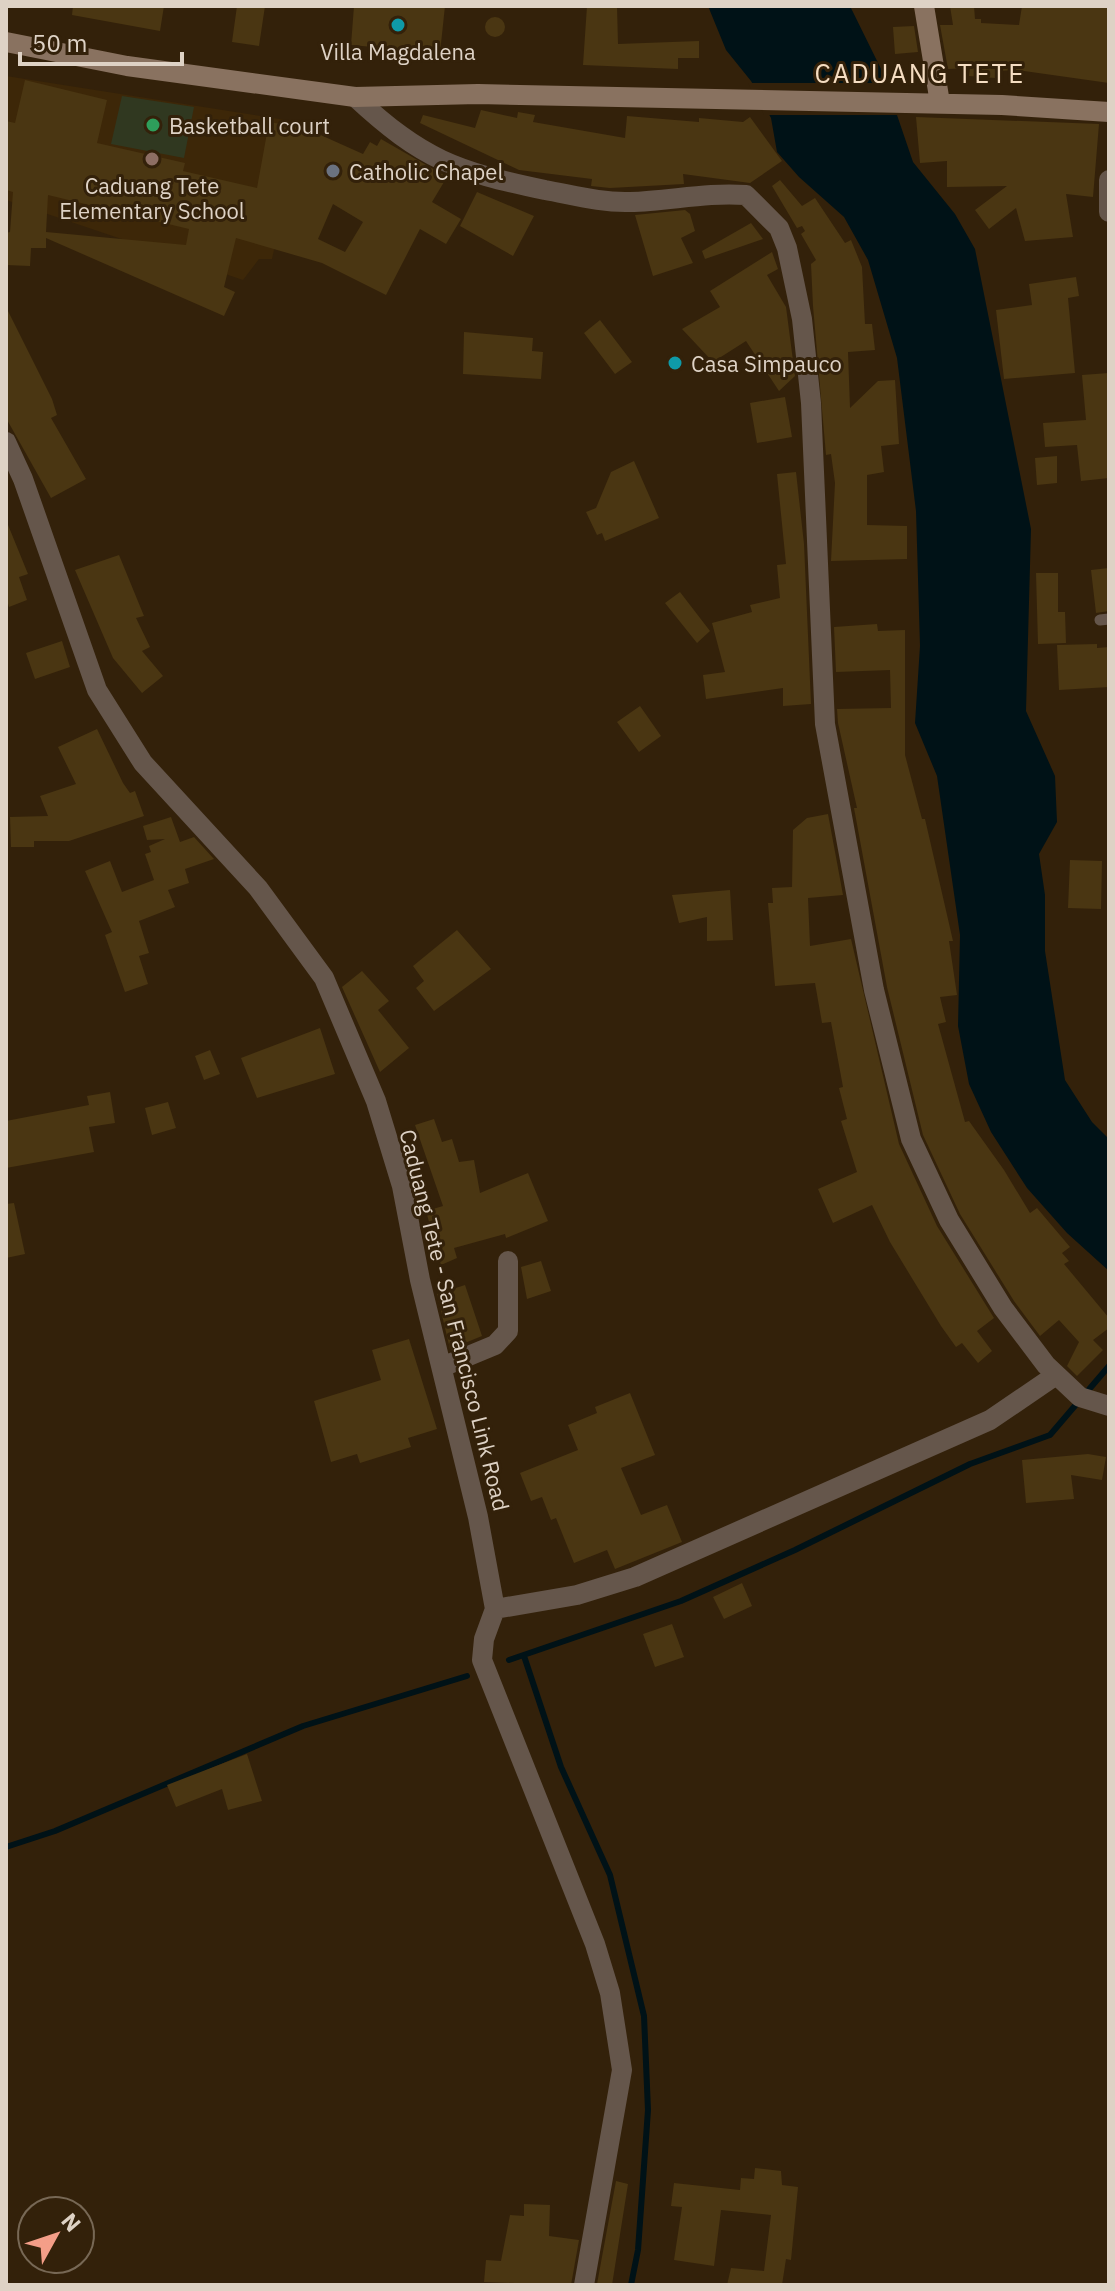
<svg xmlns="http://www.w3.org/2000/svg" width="1115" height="2291" font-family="'IBM Plex Sans',sans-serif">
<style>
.built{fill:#3d2708}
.green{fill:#303820}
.water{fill:#001217}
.pier{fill:#33210a}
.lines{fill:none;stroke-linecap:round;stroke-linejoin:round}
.stream{stroke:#001217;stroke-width:6}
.building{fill:#4a3612;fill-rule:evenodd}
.lane{stroke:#65564b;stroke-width:11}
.street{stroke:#65564b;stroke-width:20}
.secondary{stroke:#897260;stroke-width:20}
.culture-dot{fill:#0f9aa8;stroke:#33210a;stroke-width:3}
.leisure-dot{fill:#2e9e5b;stroke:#33210a;stroke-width:3}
.education-dot{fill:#8d6e63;stroke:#33210a;stroke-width:3}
.worship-dot{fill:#6b7280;stroke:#33210a;stroke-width:3}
.labels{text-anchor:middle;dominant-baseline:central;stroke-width:6;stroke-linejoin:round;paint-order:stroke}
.poi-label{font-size:22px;fill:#ded2c5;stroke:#33210a;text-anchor:start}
.street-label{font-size:22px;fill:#ded2c5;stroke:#33210a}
.quarter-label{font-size:26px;letter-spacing:2px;fill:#f5ddc2;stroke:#33210a}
</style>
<rect width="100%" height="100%" fill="#33210a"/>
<!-- built -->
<path class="built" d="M 6,76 L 311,124 L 286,195 L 272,259 L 259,259 L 243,280 L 6,200 Z"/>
<!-- green -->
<path class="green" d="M 122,96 L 194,107 L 184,158 L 111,144 Z"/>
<!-- water -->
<path class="water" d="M 708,6 L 850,6 L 882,71 L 913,162 L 955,214 L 975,249 L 1031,529 L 1026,711 L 1055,776 L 1057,822 L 1039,854 L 1045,895 L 1045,951 L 1065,1080 L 1092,1122 L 1109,1139 L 1109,1271 L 1067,1233 L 1027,1188 L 991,1132 L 969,1084 L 958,1026 L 960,935 L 937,776 L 915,723 L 920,646 L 916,511 L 897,358 L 868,260 L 844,217 L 799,177 L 777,152 L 771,118 L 751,81 L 726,50 Z"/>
<!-- pier -->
<path class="pier" d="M 748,83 L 890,83 L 898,115 L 764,115 Z"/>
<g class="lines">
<!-- stream -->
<path class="stream" d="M 524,1656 L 561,1767 L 610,1875 L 644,2016 L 648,2110 L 638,2250 L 631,2285
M 509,1660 L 681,1601 L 795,1550 L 970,1464 L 1050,1435 L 1109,1366
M 6,1847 L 55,1831 L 303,1726 L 467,1676"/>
</g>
<!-- building -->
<path class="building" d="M 73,6 L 164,6 L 160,31 L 72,15 Z
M 237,6 L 265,6 L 259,46 L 232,42 Z
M 354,6 L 445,6 L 440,53 L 351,45 Z
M 587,6 L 617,6 L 618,44 L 699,41 L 699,58 L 678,58 L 678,69 L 583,65 Z
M 950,6 L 974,6 L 975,19 L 981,19 L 981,23 L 1019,25 L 1022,6 L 1109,6 L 1109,83 L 1017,70 L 995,71 L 995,78 L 969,76 L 970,68 L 948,69 L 940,25 L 953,25 Z
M485 27a10 10 0 1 1 20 0a10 10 0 1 1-20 0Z
M 914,26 L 918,52 L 895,54 L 893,27 Z
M 25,80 L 107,100 L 97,143 L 185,163 L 183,171 L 257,188 L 269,122 L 305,128 L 363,154 L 370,142 L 377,146 L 381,139 L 447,177 L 432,202 L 461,219 L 446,244 L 420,229 L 386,295 L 322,263 L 236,238 L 224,287 L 235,292 L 224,316 L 46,238 L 46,248 L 31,248 L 30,266 L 6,265 L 6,233 L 10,232 L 13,192 L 6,190 L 6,121 L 15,123 ZM 48,195 L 189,229 L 186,245 L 46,232 ZM 333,204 L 363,222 L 345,252 L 318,239 Z
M 481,110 L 517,118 L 518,112 L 535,115 L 533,122 L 625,138 L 627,116 L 699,122 L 699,118 L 743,122 L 750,117 L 782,161 L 750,183 L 683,174 L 684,184 L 610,188 L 591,186 L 592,179 L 519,170 L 420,123 L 423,115 L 475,128 Z
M 916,117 L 1099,124 L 1093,197 L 1066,194 L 1073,237 L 1025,241 L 1016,208 L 989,229 L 975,210 L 1007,186 L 947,187 L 947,161 L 920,163 Z
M 780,180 L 802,206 L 815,198 L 845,243 L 851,240 L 862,267 L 865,324 L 872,324 L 875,350 L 848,352 L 850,408 L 878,381 L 895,380 L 899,444 L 881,446 L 884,472 L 867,475 L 867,525 L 907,526 L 907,559 L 831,561 L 835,483 L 831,454 L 826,455 L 813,306 L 811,264 L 816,260 L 801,234 L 805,231 L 802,226 L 797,228 L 772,186 Z
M 477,192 L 534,216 L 513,256 L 460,226 Z
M 685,210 L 690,214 L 695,231 L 681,238 L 693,263 L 653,276 L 635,215 Z
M 751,223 L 763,239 L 705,259 L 702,251 Z
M 772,252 L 778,269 L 767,275 L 786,307 L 795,376 L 779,391 L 746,341 L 713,362 L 682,329 L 720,307 L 710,291 Z
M 1076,277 L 1079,296 L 1068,298 L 1075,373 L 1004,379 L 996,310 L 1032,305 L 1029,284 Z
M 6,307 L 52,399 L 57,415 L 51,418 L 86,479 L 51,498 L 6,418 Z
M 600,320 L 632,362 L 615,374 L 584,333 Z
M 464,332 L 533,338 L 532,351 L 543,352 L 541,379 L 463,374 Z
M 1109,373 L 1109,478 L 1081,481 L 1077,445 L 1045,447 L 1043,423 L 1086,420 L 1082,375 Z
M 785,397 L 792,437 L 757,443 L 750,403 Z
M 1057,456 L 1057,483 L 1037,485 L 1035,458 Z
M 634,461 L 659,518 L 605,541 L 602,533 L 597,535 L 586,512 L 596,508 L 611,472 Z
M 796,472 L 804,544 L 811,704 L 783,706 L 783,688 L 706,699 L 703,675 L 725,672 L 712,623 L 752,612 L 750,605 L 780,598 L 777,565 L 786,564 L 777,474 Z
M 6,520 L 28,574 L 19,577 L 27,600 L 9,607 L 6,597 Z
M 119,555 L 144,616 L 136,618 L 150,647 L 142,651 L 163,676 L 142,693 L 113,658 L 75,570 Z
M 1109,568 L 1109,611 L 1096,613 L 1091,570 Z
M 1036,573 L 1058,573 L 1058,612 L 1065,612 L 1066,643 L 1038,644 Z
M 680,592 L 710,631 L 697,643 L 665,603 Z
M 877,624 L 878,631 L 905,630 L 905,755 L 922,819 L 925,819 L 953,941 L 949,941 L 957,995 L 940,997 L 946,1022 L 938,1024 L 965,1122 L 969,1121 L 1004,1170 L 1030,1213 L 1037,1208 L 1070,1247 L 1062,1253 L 1069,1261 L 1064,1264 L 1109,1318 L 1109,1328 L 1093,1340 L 1103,1350 L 1077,1376 L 1067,1366 L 1079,1342 L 1059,1320 L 1040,1336 L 1014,1301 L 960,1214 L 923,1135 L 887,987 L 854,808 L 857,808 L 838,723 L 837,709 L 891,708 L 890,670 L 836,672 L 834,627 Z
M 62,641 L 70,667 L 35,679 L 26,653 Z
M 1097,644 L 1097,648 L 1109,647 L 1109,687 L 1059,690 L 1057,645 Z
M 640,706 L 661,736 L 639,752 L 617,722 Z
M 97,729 L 123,783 L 130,793 L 135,791 L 144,816 L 69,841 L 34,841 L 34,847 L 11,847 L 10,817 L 48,816 L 40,796 L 76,784 L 58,747 Z
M 828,814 L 843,895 L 808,898 L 810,946 L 851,939 L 899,1144 L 937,1226 L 994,1318 L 977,1331 L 992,1351 L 978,1363 L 962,1343 L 956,1347 L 941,1326 L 890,1242 L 872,1205 L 833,1223 L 818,1189 L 857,1172 L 841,1121 L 847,1119 L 839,1088 L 843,1087 L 831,1022 L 822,1023 L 815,983 L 775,986 L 768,903 L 773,903 L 772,888 L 792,887 L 793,830 L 807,818 Z
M 171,817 L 180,842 L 194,837 L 214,859 L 185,869 L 189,883 L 168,890 L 175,907 L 139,921 L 149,953 L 139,956 L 148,984 L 125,992 L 105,935 L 112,932 L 85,871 L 110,861 L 122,892 L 154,880 L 145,854 L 151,852 L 149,846 L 165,839 L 147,840 L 143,826 Z
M 1070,860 L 1102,861 L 1101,909 L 1068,908 Z
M 730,890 L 733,940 L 707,941 L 707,917 L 679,923 L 672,895 Z
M 457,930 L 491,969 L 434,1011 L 416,988 L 424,981 L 413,966 Z
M 362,971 L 389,1001 L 378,1010 L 409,1048 L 380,1072 L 342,987 Z
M 320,1028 L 335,1074 L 257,1098 L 241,1058 Z
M 210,1050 L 220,1074 L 204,1080 L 195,1056 Z
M 110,1092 L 115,1123 L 89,1127 L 94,1152 L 6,1168 L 6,1121 L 89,1105 L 87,1096 Z
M 168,1102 L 176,1128 L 152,1135 L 145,1108 Z
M 434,1119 L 442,1142 L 452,1139 L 459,1162 L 474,1160 L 480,1193 L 528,1173 L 548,1221 L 506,1238 L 505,1234 L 454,1248 L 457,1258 L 441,1265 L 426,1211 L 443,1206 L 415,1125 Z
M 14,1203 L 25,1254 L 6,1258 L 6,1204 Z
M 541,1261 L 551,1291 L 527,1299 L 521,1267 Z
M 465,1285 L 482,1336 L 450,1349 L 437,1294 Z
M 409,1339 L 437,1429 L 408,1438 L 411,1447 L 360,1463 L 357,1454 L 331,1462 L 314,1401 L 381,1380 L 372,1350 Z
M 630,1393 L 655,1455 L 621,1468 L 641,1515 L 667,1505 L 682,1542 L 615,1569 L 607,1550 L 574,1563 L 556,1518 L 551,1520 L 542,1497 L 531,1501 L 520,1473 L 578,1450 L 568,1425 L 597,1413 L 595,1407 Z
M 1088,1454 L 1106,1457 L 1102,1480 L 1071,1475 L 1074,1499 L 1026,1503 L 1022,1460 Z
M 742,1583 L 752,1606 L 724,1619 L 713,1597 Z
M 672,1624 L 684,1657 L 655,1667 L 643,1634 Z
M 247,1754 L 262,1801 L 228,1810 L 222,1789 L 176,1807 L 167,1785 Z
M 755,2168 L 781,2171 L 782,2185 L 798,2187 L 791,2260 L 786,2259 L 782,2285 L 727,2285 L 731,2268 L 764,2271 L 771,2215 L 721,2210 L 714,2266 L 674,2260 L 682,2207 L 671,2206 L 674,2183 L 740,2190 L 741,2178 L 754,2179 Z
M 616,2181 L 628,2184 L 612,2285 L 603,2285 L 597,2284 Z
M 524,2204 L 550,2205 L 549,2236 L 579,2240 L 571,2285 L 484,2282 L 486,2260 L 501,2261 L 510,2215 L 524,2216 Z"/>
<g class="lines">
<!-- lane -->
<path class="lane" d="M 1100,620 L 1109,619"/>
<!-- street -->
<path class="street" d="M 355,97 C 423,160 455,171 545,190 C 573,195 601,203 630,202 C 670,201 706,192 746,195 L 779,228 L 787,248 L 802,319 L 811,403 L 825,724 L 874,990 L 911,1139 L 949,1220 L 1003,1308 L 1046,1365 L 1080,1397 L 1109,1406
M 1109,180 L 1109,212
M 6,442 L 23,479 L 97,690 L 143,763 L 258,888 L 324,978 L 376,1101 L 402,1186 L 420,1280 L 478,1517 L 495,1609 L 484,1639 L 482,1660 L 595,1944 L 610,1993 L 622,2070 L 584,2285
M 442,1367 L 495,1345 L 508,1331 L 508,1261
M 495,1609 L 577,1595 L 635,1577 L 990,1420 L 1056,1375"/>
<!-- secondary -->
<path class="secondary" d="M 924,6 L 940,103
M 6,42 L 127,66 L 355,97 L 478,94 L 1002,105 L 1109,112"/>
</g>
<!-- markers -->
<g class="culture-dot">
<circle cx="398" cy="25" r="8"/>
<circle cx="675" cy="363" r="8"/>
</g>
<circle class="leisure-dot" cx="153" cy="125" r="8"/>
<circle class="education-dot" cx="152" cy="159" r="8"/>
<circle class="worship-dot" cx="333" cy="171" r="8"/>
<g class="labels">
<!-- poi labels -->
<g class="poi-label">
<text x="398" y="51" text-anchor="middle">Villa Magdalena</text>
<text x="169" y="125">Basketball court</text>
<text x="349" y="171">Catholic Chapel</text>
<text x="152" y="185" text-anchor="middle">Caduang Tete<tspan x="152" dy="25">Elementary School</tspan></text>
<text x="691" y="363">Casa Simpauco</text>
</g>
<!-- street labels -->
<g class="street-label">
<text transform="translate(455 1320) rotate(76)">Caduang Tete - San Francisco Link Road</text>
</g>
<!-- quarter labels -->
<g class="quarter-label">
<text x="920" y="73">CADUANG TETE</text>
</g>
</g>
<!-- border -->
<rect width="1115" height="2291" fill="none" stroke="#ded2c5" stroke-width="16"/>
<!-- north arrow -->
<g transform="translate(56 2235) rotate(50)"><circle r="38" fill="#33210a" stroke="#776855" stroke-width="2"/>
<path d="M0-6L14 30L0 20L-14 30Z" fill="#f49e88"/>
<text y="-12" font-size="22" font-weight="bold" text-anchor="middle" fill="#ded2c5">N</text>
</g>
<!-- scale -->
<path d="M20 52v12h162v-12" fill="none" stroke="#ded2c5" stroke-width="4"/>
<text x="32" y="52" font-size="24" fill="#ded2c5" stroke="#33210a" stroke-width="6" paint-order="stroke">50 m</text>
</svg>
